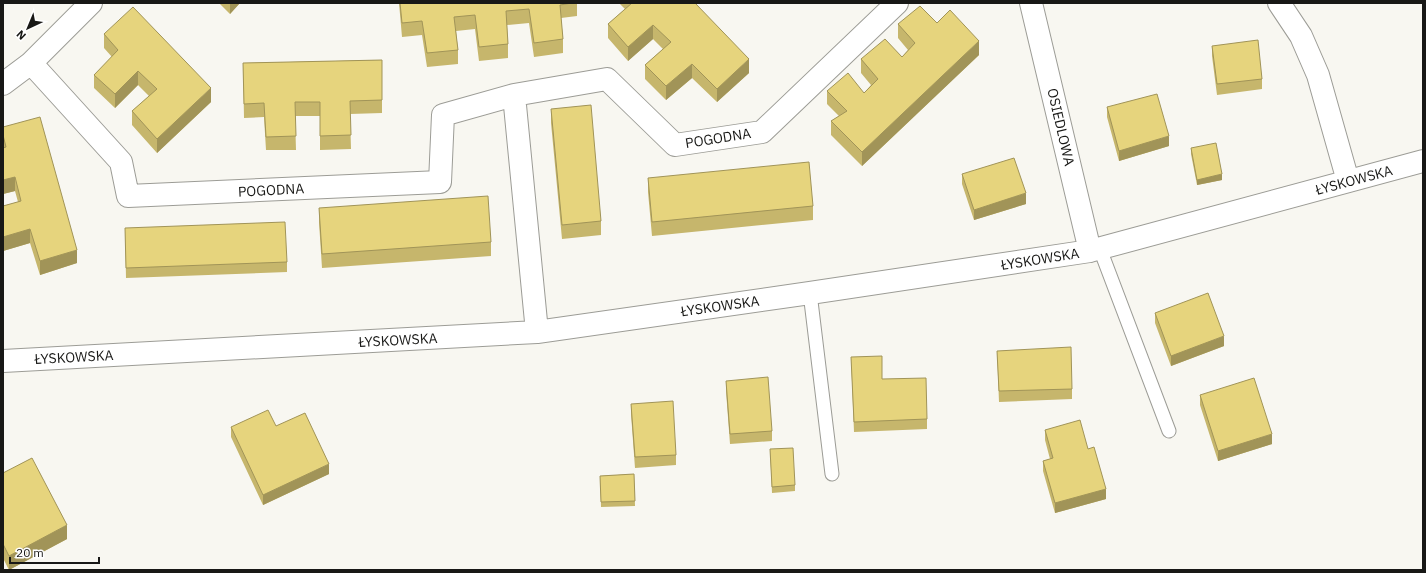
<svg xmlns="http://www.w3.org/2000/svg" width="1426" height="573" font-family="'IBM Plex Sans',sans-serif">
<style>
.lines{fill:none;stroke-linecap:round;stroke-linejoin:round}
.lane-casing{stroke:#9c9c96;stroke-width:15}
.street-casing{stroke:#9c9c96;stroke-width:24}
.lane{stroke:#fff;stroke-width:13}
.street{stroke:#fff;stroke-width:22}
.wall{fill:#c6b66c}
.shaded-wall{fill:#a19458}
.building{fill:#e6d47d;stroke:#a19458}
.labels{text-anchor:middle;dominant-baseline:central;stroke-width:3;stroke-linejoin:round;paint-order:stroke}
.street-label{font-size:14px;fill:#181816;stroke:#fff}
</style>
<rect width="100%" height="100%" fill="#f8f7f1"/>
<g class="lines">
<defs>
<path id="lane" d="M 1100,249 L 1169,431
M 810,293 L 832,474"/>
<path id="street" d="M 1031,3 L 1090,251
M 1279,3 L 1301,36 L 1318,75 L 1348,181
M 31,63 L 121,162 L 128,196 L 440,182 L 443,115 L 514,95
M 3,84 L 31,63 L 91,3
M 537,332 L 514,95 L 607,79 L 675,145 L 762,132 L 897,3
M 3,361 L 537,332 L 810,293 L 1090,251 L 1423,161"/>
</defs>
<!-- lane casing -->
<use href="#lane" class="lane-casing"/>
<!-- street casing -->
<use href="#street" class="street-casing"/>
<!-- lane -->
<use href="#lane" class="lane"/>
<!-- street -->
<use href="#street" class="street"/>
</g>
<!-- wall -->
<path class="wall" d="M 219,3 L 240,3 L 230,14 Z
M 399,3 L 577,3 L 577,16 L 561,18 L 563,39 L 563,53 L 534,57 L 529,23 L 507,25 L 508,44 L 508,58 L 479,61 L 475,29 L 456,31 L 458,50 L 458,64 L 427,67 L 422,35 L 402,37 Z
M 619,3 L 695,3 L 749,73 L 717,102 L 692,78 L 666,100 L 645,79 L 645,65 L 663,49 L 653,39 L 628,61 L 608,38 L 608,24 L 625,9 Z
M 937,23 L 979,55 L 862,166 L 831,135 L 831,121 L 839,116 L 827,104 L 827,91 L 864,93 L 871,85 L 861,73 L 861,59 L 902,57 L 908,50 L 898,38 L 898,24 Z
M 104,34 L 211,102 L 157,153 L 132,125 L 132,111 L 149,96 L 138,85 L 115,108 L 94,88 L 94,75 L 112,57 L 104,48 Z
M 1212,46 L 1262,79 L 1262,89 L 1217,95 L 1212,56 Z
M 382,60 L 382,113 L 350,114 L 351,149 L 320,150 L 320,116 L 295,116 L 296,150 L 266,150 L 264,117 L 244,118 L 243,63 Z
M 1107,107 L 1169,146 L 1119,161 L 1107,117 Z
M 551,109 L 601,221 L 601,235 L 562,239 L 551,123 Z
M 3,127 L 77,263 L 40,275 L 30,243 L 3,251 L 3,206 L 18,202 L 15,191 L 3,194 Z
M 1191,148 L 1222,180 L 1197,185 L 1191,154 Z
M 962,174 L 1026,204 L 974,220 L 962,184 Z
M 648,178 L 813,206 L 813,220 L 652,236 L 648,192 Z
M 319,208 L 491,242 L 491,256 L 322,268 L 319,222 Z
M 125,228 L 287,262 L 287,272 L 126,278 Z
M 1155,313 L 1224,346 L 1171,366 L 1155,323 Z
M 997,351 L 1072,389 L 1072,399 L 999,402 Z
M 851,357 L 927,419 L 927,429 L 854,432 Z
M 726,381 L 772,431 L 772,441 L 730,444 L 726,391 Z
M 1200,395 L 1272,444 L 1218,461 L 1200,405 Z
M 631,404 L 676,455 L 676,465 L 635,468 L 631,414 Z
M 276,426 L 329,474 L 263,505 L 231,437 L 231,427 Z
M 1045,430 L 1088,449 L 1106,499 L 1055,513 L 1043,471 L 1043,461 L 1050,459 L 1045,440 Z
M 770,449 L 795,485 L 795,491 L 772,493 Z
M 3,473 L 67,539 L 9,570 L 3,558 Z
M 634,474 L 635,506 L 601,507 L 600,476 Z"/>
<!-- shaded-wall -->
<path class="shaded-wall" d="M 230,3 L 240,3 L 230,14 Z
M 653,25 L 653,39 L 628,61 L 628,47 Z
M 979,41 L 979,55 L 862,166 L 862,152 Z
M 749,59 L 749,73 L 717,102 L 717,89 Z
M 692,64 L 692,78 L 666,100 L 666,86 Z
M 138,71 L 138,85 L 115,108 L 115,94 Z
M 211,88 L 211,102 L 157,153 L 157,139 Z
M 1169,136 L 1169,146 L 1119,161 L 1119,151 Z
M 1222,174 L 1222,180 L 1197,185 L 1197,180 Z
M 15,177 L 15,191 L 3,194 L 3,180 Z
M 1026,193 L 1026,204 L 974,220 L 974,210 Z
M 30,229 L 30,243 L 3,251 L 3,237 Z
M 77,250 L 77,263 L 40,275 L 40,261 Z
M 1224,336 L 1224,346 L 1171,366 L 1171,356 Z
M 1272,434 L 1272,444 L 1218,461 L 1218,451 Z
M 329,464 L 329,474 L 263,505 L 263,495 Z
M 1106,489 L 1106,499 L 1055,513 L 1055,503 Z
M 67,525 L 67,539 L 9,570 L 9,556 Z"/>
<!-- building -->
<path class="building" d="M 400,3 L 572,3 L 560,5 L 563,39 L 534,43 L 529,9 L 506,11 L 508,44 L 479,47 L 475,15 L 454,17 L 458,50 L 427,53 L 422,21 L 402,23 Z
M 632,3 L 695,3 L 749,59 L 717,89 L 692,64 L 666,86 L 645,65 L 671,42 L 653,25 L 628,47 L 608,24 Z
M 920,6 L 937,23 L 950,10 L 979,41 L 862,152 L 831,121 L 847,111 L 827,91 L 848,73 L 864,93 L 878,79 L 861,59 L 885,39 L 902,57 L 915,43 L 898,24 Z
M 133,7 L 211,88 L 157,139 L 132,111 L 157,89 L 138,71 L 115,94 L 94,75 L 118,50 L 104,34 Z
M 1258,40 L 1262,79 L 1217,84 L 1212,46 Z
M 382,60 L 382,100 L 350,101 L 351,135 L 320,136 L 320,102 L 295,102 L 296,136 L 266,137 L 264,103 L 244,104 L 243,63 Z
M 1157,94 L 1169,136 L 1119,151 L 1107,107 Z
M 591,105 L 601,221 L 562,225 L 551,109 Z
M 40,117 L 77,250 L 40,261 L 30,229 L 3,237 L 3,206 L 21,201 L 15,177 L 3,180 L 3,148 L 6,147 L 3,135 L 3,127 Z
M 1216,143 L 1222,174 L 1197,180 L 1191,148 Z
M 1014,158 L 1026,193 L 974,210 L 962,174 Z
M 809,162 L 813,206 L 652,222 L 648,178 Z
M 488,196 L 491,242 L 322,254 L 319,208 Z
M 285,222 L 287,262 L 126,268 L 125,228 Z
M 1208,293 L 1224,336 L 1171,356 L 1155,313 Z
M 1071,347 L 1072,389 L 999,391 L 997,351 Z
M 882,356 L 882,379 L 926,378 L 927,419 L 854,422 L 851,357 Z
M 768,377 L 772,431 L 730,434 L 726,381 Z
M 1254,378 L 1272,434 L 1218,451 L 1200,395 Z
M 673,401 L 676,455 L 635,457 L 631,404 Z
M 268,410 L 276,426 L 305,413 L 329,464 L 263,495 L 231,427 Z
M 1080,420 L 1088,449 L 1094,447 L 1106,489 L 1055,503 L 1043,461 L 1053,458 L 1045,430 Z
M 793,448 L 795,485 L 772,487 L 770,449 Z
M 32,458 L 67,525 L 9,556 L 3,544 L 3,473 Z
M 634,474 L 635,501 L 601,502 L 600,476 Z"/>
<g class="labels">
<!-- street labels -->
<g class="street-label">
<text transform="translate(1061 127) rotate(77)">OSIEDLOWA</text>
<text transform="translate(718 138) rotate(-9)">POGODNA</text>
<text transform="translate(1354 180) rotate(-15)">ŁYSKOWSKA</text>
<text transform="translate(271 190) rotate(-3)">POGODNA</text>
<text transform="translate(1040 259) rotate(-9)">ŁYSKOWSKA</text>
<text transform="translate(720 306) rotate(-8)">ŁYSKOWSKA</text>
<text transform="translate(398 340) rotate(-3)">ŁYSKOWSKA</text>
<text transform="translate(74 357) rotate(-3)">ŁYSKOWSKA</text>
</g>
</g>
<!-- border -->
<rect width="1426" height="573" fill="none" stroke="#181816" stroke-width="8"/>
<!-- north arrow -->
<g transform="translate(28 28) rotate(224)" stroke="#ffffff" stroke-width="3" paint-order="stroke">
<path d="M0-3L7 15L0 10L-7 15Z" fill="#181816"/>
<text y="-6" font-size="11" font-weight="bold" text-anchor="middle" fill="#181816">N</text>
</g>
<!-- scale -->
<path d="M10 557v6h89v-6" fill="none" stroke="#181816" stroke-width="2"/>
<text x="16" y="557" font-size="12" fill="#181816" stroke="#ffffff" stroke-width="3" paint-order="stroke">20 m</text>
</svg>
